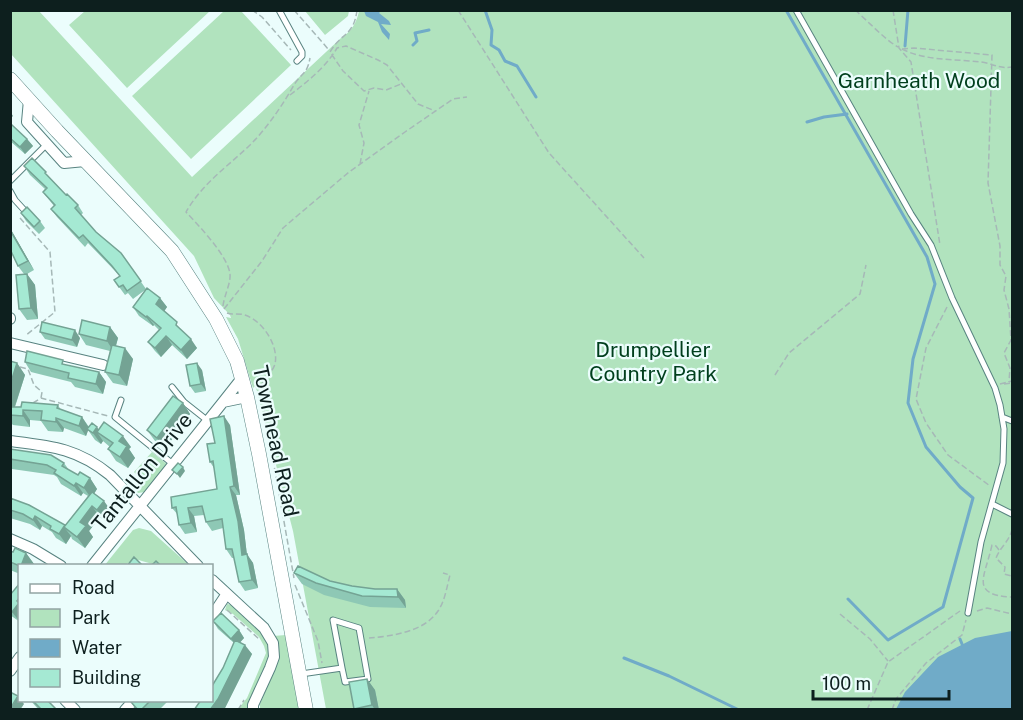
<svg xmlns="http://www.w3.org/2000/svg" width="1023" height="720" font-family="'Public Sans',sans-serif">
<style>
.green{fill:#b1e3be}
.water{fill:#70abc8}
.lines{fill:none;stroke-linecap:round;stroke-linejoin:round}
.stream{stroke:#70abc8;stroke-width:3}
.service-casing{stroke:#588380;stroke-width:7}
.minor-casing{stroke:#588380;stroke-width:12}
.tertiary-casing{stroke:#588380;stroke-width:15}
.path{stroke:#a6b8b7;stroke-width:1.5;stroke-dasharray:6 3;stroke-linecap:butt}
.service{stroke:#fff;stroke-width:5}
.minor{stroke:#fff;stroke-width:10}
.tertiary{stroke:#fff;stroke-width:14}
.wall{fill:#8ec8b5}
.shaded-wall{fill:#74a394}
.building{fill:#a5e9d3;stroke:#74a394;stroke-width:1.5}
.labels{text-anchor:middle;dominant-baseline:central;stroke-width:4.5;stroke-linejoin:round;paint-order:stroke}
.park-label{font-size:21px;fill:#003f1d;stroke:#ebfdfc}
.street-label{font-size:21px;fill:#0d1f1e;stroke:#ebfdfc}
</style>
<rect width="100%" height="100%" fill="#ebfdfc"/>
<!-- green -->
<path class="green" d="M 10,11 L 39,11 L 192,177 L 341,38 C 351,32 357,22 359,11 L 1012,11 L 1012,709 L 326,709 L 293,531 L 257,391 L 255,386 L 253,388 L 238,339 L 226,317 L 231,318 L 230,315 L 214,298 L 194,256 L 11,54 Z
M 85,11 L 85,10 L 210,11 L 127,88 L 69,25 Z
M 224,11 L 241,11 L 291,65 L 191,159 L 132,96 Z
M 305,11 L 349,11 L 348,16 L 325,35 Z
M 152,452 L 168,465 L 145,492 L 138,493 L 129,486 L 138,476 L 134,472 Z
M 139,528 L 151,531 L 189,565 L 156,565 L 135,559 L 125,565 L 104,566 L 133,530 Z
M 227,604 L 232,605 C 248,619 270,634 270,658 L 251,709 L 238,709 L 247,698 L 266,653 L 264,646 L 259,637 L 233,614 L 225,610 Z
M 286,635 L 299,706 L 298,709 L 260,710 L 260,704 L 279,659 L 273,636 Z"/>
<!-- water -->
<path class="water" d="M 365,11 L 381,11 L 379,13 L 389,21 L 391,25 L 381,24 L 390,34 L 389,40 L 382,32 L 378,22 L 366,16 L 364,11 Z
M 1012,631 L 1012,709 L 896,709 L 905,692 L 938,657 L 975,638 Z"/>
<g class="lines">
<!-- stream -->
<path class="stream" d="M 485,10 L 492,30 L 491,45 L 499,50 L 505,61 L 517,66 L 536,97
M 786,10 L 927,257 L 935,284 L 913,359 L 908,403 L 926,447 L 960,487 L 973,498 L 943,607 L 888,640 L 848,599
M 413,45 L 417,41 L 415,33 L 429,30
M 905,46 L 908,10
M 807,122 L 824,117 L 847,114
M 960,639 L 962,644
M 624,658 L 669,676 L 739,710"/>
<defs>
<path id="service" d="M 279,10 L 302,52 L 302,56 L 297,61
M 796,10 L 911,214 L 931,245 L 952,298 L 995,388 L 1000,405 L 1004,429 L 1003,463 L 981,542 L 968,613
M 10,181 L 46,145
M 10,191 L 15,200 L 26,212
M 172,387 L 184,402 L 208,421
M 121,400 L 115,417 L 174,465
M 1002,417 L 1012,421
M 992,504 L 1012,514
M 301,674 L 342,668 L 333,620 L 359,628 L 368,679 L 345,682 L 342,668"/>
<path id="minor" d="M 29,100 L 27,122 L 64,163 L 85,161
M 10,318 L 10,319
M 10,343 L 103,365
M 223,402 L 242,378
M 10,441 C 51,446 77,448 110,475 L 198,566
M 10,539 L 33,549 L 61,566
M 92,566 L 223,402 L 247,397
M 212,580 L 264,628 L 273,643 L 274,657 L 270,668 L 253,705 L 253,710
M 212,616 L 226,595
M 10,671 L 20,657
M 65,700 L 75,710
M 125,710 L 134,700"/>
<path id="tertiary" d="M 10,79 L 57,131 L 172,251 L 216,319 L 237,361 L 247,397 L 259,454 L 306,710"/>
</defs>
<!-- service casing -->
<use href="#service" class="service-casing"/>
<!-- minor casing -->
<use href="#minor" class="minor-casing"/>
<!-- tertiary casing -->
<use href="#tertiary" class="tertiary-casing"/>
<!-- path -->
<path class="path" d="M 252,10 L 262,17 L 291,50
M 294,10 L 329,50
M 357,10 C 354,36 341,33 330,52 L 343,71 L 364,91 L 374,88 L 386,90 L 401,84
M 458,10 L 549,153 L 644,258
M 855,10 C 869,22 884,39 898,47
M 893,10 L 899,48 L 911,62 L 940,245
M 902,49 L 914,48 L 992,55 L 988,183 L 1000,246 L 1000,265 L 1006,276 L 1004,290 L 1009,309 L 1011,340 L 1004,353 L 1010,368 L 1009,382
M 902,49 C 925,61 956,59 981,62 C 994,64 999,69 1012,67
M 290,95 C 307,82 326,67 337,48 L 346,46 L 378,60 L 387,65 L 418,104 L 435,111
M 360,164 L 364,143 L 359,125 L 369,91
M 20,218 L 50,252 L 55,312 L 25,336
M 223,306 C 224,296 231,283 230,274 C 228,256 199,226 186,212 C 202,184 227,167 250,145 C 267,128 282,106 294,85 C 302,72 307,75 310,58
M 947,307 L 926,348 L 916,399 L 926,423 L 948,455 L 990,486
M 224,309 L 262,261 L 283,228 L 297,216 L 349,172 L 405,132 L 453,99 L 467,97
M 227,313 C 233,315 239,313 245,315 C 263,321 279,346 275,364 C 273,371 266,378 262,384 L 265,394 L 264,409 L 294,578
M 20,367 L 28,369 L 34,385 L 42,392 L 41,398
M 775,375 L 789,353 L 860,294 L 866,265
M 1000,384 L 1012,381
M 1004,384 L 1012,383
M 33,403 L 41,398 L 108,416
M 1012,529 C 1010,541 1000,547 996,558 L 1005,567 L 1004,574 L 1012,576
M 999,550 L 996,546 L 992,545 C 985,577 969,595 1012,597
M 295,585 L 318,641 L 322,663
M 227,610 L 259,639
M 977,611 L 987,608 L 1012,614
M 840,614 L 870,639 L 888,661
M 369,638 C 392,636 424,632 438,611 C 445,601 447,586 450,575 L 443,573
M 238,710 L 244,700
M 867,710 L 888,662 L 960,611
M 892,710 L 896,699 L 926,663 L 962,635 L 966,620"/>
<!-- service -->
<use href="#service" class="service"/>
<!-- minor -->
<use href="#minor" class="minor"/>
<!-- tertiary -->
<use href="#tertiary" class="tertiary"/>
</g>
<!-- wall -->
<path class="wall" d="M 10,127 L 27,139 L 33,146 L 25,154 L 10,141 Z
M 24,166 L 52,180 L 66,195 L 78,205 L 83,213 L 81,215 L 96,232 L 121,253 L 146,289 L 160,298 L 167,307 L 164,311 L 197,348 L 187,359 L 172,345 L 161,357 L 155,351 L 148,342 L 159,330 L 154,325 L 153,326 L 139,316 L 133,307 L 145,290 L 133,299 L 128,293 L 125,295 L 114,280 L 120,276 L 118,274 L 88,243 L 85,247 L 57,217 L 51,209 L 54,206 L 43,192 L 45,189 L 30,175 Z
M 21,213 L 40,221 L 45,228 L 39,234 L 26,221 Z
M 10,228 L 34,270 L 27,274 L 35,285 L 38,319 L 27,320 L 19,309 L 24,274 L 18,266 L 10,249 Z
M 110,327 L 118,338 L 116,346 L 133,359 L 127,386 L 113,383 L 105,372 L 110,351 L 86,345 L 79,334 Z
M 40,332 L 80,338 L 77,347 L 45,339 Z
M 10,361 L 17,363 L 25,375 L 15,407 L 58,405 L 61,410 L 82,417 L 89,427 L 99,429 L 131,447 L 129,449 L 135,458 L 128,468 L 116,461 L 108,449 L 110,447 L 103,441 L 101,444 L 95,440 L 88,430 L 86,436 L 64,428 L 63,432 L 48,431 L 41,421 L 30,420 L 30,427 L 13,425 L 10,422 Z
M 25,362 L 66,365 L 99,372 L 106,382 L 103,394 L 75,387 L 71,382 L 31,372 Z
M 202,370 L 206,391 L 195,393 L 190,386 Z
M 183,403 L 190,414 L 165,449 L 155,441 L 147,430 Z
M 230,425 L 240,495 L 236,495 L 244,530 L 247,555 L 253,563 L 258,588 L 245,591 L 239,582 L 234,558 L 232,558 L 226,549 L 223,528 L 212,531 L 206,522 L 204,515 L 194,516 L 197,532 L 185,534 L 179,525 L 178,515 L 172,508 L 217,489 L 214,468 L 210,462 L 215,443 Z
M 10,449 L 64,463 L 69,470 L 78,475 L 90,478 L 97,489 L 94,494 L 112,512 L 105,521 L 100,517 L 89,531 L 93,537 L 85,548 L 72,539 L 71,536 L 66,544 L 56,538 L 52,532 L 42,526 L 40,530 L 30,524 L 10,518 L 10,498 L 65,526 L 88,496 L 83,493 L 81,496 L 61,484 L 57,477 L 54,475 L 12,469 L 12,474 L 10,473 Z
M 10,551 L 13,552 L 26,553 L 34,564 L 20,566 L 20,574 L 10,570 Z
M 294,573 L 352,586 L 375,589 L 397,589 L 405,600 L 406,608 L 370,607 L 324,595 L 302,584 Z
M 20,583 L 20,622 L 10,615 L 10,595 Z
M 213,621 L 239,630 L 244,638 L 240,642 L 252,654 L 224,710 L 194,710 L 212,700 L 223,668 L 234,643 L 218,629 Z
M 367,679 L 375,690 L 379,710 L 355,710 Z
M 30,700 L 47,700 L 57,710 L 39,710 Z
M 132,700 L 169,700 L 159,710 L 136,710 L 131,702 Z"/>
<!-- shaded-wall -->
<path class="shaded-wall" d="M 10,111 L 13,116 L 10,119 Z
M 27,139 L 33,146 L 25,154 L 20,147 Z
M 10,228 L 34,270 L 28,261 L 10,230 Z
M 27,274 L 35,285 L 38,319 L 31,308 Z
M 160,298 L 167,307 L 163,313 L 156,304 Z
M 147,316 L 154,325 L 153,326 L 146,317 Z
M 110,327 L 118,338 L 114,352 L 107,341 Z
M 75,330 L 80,338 L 77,347 L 72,340 Z
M 166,336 L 172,345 L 161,357 L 155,348 Z
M 191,339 L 197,348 L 187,359 L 181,350 Z
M 125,348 L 133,359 L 127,386 L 119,375 Z
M 17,363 L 25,375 L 14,409 L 10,403 L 10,385 Z
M 197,363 L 202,370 L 206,391 L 201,384 Z
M 99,372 L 106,382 L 103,394 L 96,384 Z
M 183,403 L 190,414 L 165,449 L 157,438 Z
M 23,410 L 30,420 L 30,427 L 23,416 Z
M 224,416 L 230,425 L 240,495 L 234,486 Z
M 82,417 L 89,428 L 86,436 L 79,426 Z
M 56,418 L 64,428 L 63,432 L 56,422 Z
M 97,427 L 104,437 L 97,432 L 103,441 L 101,444 L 93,433 Z
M 123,436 L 131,447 L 129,449 L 135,458 L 128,468 L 120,457 L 119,441 Z
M 183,467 L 185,471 L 180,478 L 177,474 Z
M 90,478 L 97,489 L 91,498 L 84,488 Z
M 76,483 L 83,493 L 81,496 L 74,486 Z
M 230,487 L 236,495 L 244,530 L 248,564 L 242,555 Z
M 104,501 L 112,512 L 105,521 L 97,510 Z
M 92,506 L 100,517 L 89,531 L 93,537 L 85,548 L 77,537 L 80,522 Z
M 188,508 L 194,516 L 197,532 L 191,523 Z
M 35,516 L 42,526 L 40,530 L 33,520 Z
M 65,525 L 68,530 L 64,527 L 71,536 L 66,544 L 59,534 Z
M 26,553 L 34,564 L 34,566 L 21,566 Z
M 247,554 L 253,563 L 258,588 L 252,580 Z
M 397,589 L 405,600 L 406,608 L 398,597 Z
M 20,597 L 20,622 L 12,612 L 17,601 Z
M 239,630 L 244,638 L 237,646 L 231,639 Z
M 245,645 L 252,654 L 224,710 L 210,710 Z
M 367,679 L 375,690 L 379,710 L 375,710 L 372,705 Z
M 18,696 L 20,700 L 21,700 L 24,704 L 20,710 L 10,710 Z"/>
<!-- building -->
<path class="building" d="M 12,125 L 27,139 L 20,147 L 10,138 L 10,127 Z
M 32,158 L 46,172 L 45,173 L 66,195 L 67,194 L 78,205 L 75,208 L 96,232 L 121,253 L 141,281 L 127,291 L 123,285 L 119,287 L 114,280 L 120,276 L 112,266 L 83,235 L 79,238 L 51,209 L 55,205 L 43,192 L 47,188 L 24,166 Z
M 27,207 L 40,221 L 34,227 L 21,213 Z
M 10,230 L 28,261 L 18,266 L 10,249 Z
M 27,274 L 31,308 L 19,309 L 16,275 Z
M 147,288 L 160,298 L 156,304 L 177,322 L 176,325 L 191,339 L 181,350 L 166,336 L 155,348 L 148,342 L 161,328 L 147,316 L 146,317 L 133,307 Z
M 82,320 L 110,327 L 107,341 L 79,334 Z
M 42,322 L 75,330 L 72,340 L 40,332 Z
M 112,345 L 125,348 L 119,375 L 105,372 Z
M 27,351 L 63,360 L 62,364 L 99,372 L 96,384 L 68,378 L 69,373 L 25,362 Z
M 10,361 L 17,363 L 10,385 Z
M 197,363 L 201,384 L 190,386 L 186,365 Z
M 173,396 L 183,403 L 157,438 L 147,430 Z
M 22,402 L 58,405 L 57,408 L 82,417 L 79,426 L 56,418 L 56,422 L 41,420 L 42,411 L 23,410 L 23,416 L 10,415 L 10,407 L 21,407 Z
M 224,416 L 234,486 L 230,487 L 238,521 L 242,555 L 247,554 L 252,580 L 239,582 L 232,549 L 226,549 L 222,519 L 206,522 L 202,506 L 188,508 L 191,523 L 179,525 L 176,507 L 172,508 L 171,497 L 217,489 L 213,461 L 210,462 L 207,444 L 215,443 L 210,419 Z
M 104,422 L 123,436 L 119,441 L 127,446 L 120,457 L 108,449 L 113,443 L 97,432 Z
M 92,423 L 97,427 L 93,433 L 87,429 Z
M 10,449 L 51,455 L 64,463 L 62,466 L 78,475 L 80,472 L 90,478 L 84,488 L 76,483 L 74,486 L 54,473 L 56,470 L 47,465 L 10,459 Z
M 178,463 L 183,467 L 177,474 L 172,470 Z
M 92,492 L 104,501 L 97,510 L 92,506 L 80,522 L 86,526 L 77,537 L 64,527 Z
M 10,498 L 29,505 L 65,525 L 59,534 L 50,529 L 51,526 L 35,516 L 33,520 L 23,514 L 10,510 Z
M 15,548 L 26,553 L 21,566 L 20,566 L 10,562 L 10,551 L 13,552 Z
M 134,557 L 143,566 L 127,566 Z
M 156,561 L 161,566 L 151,566 Z
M 298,566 L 330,581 L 352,586 L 375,589 L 397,589 L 398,597 L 362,596 L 316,583 L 294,573 Z
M 20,583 L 20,597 L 17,601 L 19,603 L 12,612 L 10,610 L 10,595 Z
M 221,613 L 239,630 L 231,639 L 213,621 Z
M 235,640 L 245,645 L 218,699 L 210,710 L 194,710 L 201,700 L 212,700 L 212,686 L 223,668 Z
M 367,679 L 372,705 L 354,709 L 349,682 Z
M 10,692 L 18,696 L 10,709 Z
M 32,700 L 47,700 L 57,710 L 42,710 Z
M 132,700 L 151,700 L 141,710 L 138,710 L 131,702 Z"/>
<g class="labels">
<!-- park labels -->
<g class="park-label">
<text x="919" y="80">Garnheath Wood</text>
<text x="653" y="349">Drumpellier<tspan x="653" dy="24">Country Park</tspan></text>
</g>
<!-- street labels -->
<g class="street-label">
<text transform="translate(276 441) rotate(78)">Townhead Road</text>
<text transform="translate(142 472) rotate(-51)">Tantallon Drive</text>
</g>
</g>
<!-- border -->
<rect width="1023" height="720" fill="none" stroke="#0d1f1e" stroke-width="24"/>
<!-- legend -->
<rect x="18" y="564" width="195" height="138" fill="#ebfdfc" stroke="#92a4a3" stroke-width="1.5"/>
<rect x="30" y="584" width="30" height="9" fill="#ffffff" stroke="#92a4a3" stroke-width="1.5"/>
<text x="72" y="594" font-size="18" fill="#0d1f1e">Road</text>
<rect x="30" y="609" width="30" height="18" fill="#b1e3be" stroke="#92a4a3" stroke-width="1.5"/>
<text x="72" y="624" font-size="18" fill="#0d1f1e">Park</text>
<rect x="30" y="639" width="30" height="18" fill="#70abc8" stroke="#92a4a3" stroke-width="1.5"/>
<text x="72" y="654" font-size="18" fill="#0d1f1e">Water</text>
<rect x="30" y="669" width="30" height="18" fill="#a5e9d3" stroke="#92a4a3" stroke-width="1.5"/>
<text x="72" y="684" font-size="18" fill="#0d1f1e">Building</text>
<!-- scale -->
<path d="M813 690v9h136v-9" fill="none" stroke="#0d1f1e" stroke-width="3"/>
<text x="822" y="690" font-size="18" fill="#0d1f1e" stroke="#ebfdfc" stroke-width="4.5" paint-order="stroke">100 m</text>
</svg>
